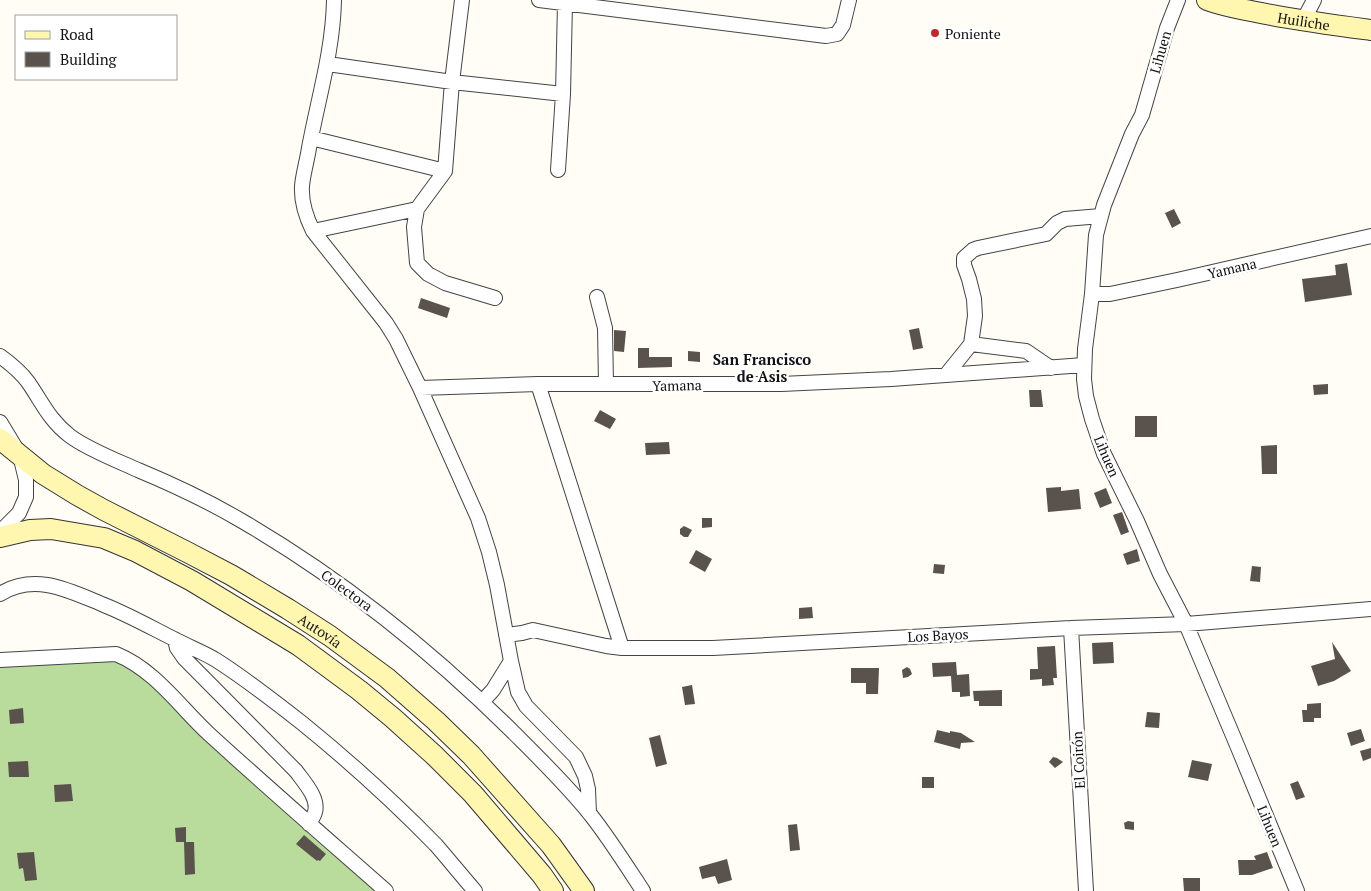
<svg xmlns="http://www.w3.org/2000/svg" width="1371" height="891" font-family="'PT Serif',serif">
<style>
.forest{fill:#b9dc9c}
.building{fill:#5a524d}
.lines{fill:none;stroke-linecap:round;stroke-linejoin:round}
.street-casing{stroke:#444;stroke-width:16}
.secondary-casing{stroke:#333;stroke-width:22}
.street{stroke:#fff;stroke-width:14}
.secondary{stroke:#fff6b0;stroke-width:20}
.poi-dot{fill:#c4262e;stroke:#fff;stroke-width:2}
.labels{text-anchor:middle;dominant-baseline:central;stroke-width:5;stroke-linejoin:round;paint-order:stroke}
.street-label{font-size:14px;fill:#111;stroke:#fff}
.poi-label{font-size:14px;fill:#111;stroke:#fff;text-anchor:start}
.neighbourhood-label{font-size:15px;font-weight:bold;fill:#111;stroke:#fff}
</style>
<rect width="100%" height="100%" fill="#fffdf5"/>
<!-- forest -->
<path class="forest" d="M 116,654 L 386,891 L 0,891 L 0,661 Z"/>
<!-- building -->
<path class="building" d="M 1174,209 L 1181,223 L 1172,228 L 1165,213 Z
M 1347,263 L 1352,295 L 1305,302 L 1302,279 L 1336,275 L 1335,265 Z
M 421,298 L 450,308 L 447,318 L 418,308 Z
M 919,328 L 923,348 L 913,350 L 909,330 Z
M 614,330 L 626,331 L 624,352 L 614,351 Z
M 638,348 L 649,348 L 649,357 L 672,357 L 672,367 L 638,368 Z
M 688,351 L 700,352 L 700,362 L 688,361 Z
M 1328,384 L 1328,394 L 1314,395 L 1313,385 Z
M 1029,390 L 1041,390 L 1043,407 L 1030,407 Z
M 600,410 L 616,419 L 610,429 L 594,421 Z
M 1135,416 L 1157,416 L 1157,437 L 1135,437 Z
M 669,442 L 670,454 L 646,455 L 645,443 Z
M 1277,445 L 1277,474 L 1262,474 L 1261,446 Z
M 1061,487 L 1061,491 L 1079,489 L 1081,509 L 1048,512 L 1046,488 Z
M 1106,488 L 1112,503 L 1100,508 L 1094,493 Z
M 1122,512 L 1129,532 L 1121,535 L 1113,515 Z
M 702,518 L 712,518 L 712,527 L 702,528 Z
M 684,526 L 692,530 L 688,537 L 684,537 L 680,534 L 680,529 Z
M 1137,549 L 1140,561 L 1127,565 L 1123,554 Z
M 696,550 L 712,559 L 705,572 L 689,563 Z
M 934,564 L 945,565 L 944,574 L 933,573 Z
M 1252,566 L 1261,567 L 1260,582 L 1250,581 Z
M 812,607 L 813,618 L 799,619 L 799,608 Z
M 1113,642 L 1114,663 L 1093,664 L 1092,643 Z
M 1332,642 L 1351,671 L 1334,681 L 1318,686 L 1311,666 L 1335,659 Z
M 1055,646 L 1057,678 L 1053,678 L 1054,685 L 1042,686 L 1042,679 L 1030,680 L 1030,669 L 1038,669 L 1037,647 Z
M 956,662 L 957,675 L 969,674 L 970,696 L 960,697 L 960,692 L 952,692 L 951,676 L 933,677 L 932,663 Z
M 907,667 L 910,669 L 912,674 L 908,677 L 903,678 L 902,670 Z
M 851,668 L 879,668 L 878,694 L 866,694 L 866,683 L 851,683 Z
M 692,685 L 695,704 L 685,705 L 682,687 Z
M 1002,690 L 1002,706 L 979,706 L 979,701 L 974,701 L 973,691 Z
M 1321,703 L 1321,718 L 1314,718 L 1314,722 L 1303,722 L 1302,710 L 1307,710 L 1307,704 Z
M 23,708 L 24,723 L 10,724 L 9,710 Z
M 1147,712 L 1160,713 L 1159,728 L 1145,727 Z
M 1361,729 L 1365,741 L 1351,746 L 1347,733 Z
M 937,730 L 950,733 L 950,731 L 961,733 L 975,742 L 961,743 L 960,749 L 934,742 Z
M 660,735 L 667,764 L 656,767 L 649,738 Z
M 1371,748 L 1371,758 L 1363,761 L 1360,751 Z
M 1053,757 L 1057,758 L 1063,762 L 1055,768 L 1049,762 Z
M 1192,760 L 1212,764 L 1208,781 L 1188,777 Z
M 28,761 L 29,777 L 9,777 L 8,762 Z
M 922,777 L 934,777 L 934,788 L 922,788 Z
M 1298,781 L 1305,797 L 1296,800 L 1290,784 Z
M 71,784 L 73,801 L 55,802 L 54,785 Z
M 1128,821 L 1134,822 L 1134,830 L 1125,829 L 1124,823 Z
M 797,824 L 800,850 L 790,851 L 788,825 Z
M 186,827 L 186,842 L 194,842 L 195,874 L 185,875 L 184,842 L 176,842 L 175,828 Z
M 304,835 L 326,854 L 320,861 L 318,860 L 317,861 L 296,844 Z
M 34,852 L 37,880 L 25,881 L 23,868 L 19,869 L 17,853 Z
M 1267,852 L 1273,868 L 1252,875 L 1239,875 L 1238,860 L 1256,860 L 1254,856 Z
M 727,859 L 732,880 L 718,884 L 715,876 L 702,879 L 699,867 Z
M 1183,878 L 1200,878 L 1200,891 L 1184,891 Z"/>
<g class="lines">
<defs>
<path id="street" d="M 334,0 C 333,51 318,99 309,148 C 307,161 303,174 302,186 C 301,202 306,217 313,231 L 386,323 L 396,339 L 420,388 L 478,518 L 489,552 L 497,585 L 511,661 L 518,692 L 526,706 L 576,757 L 585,776 L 588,789 L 589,813
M 462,0 L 452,82 L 445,171 L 417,209 L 414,227 L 417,263 L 428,274 L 445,283 L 495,298
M 539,0 L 826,36 L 837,34 L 843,25 L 849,0
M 1178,0 L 1167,28 L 1142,115 L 1132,134 L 1104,205 L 1096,235 L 1092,294 L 1085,349 L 1084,379 L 1086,396 L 1092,419 L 1104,454 L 1137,521 L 1160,574 L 1186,624 L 1239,750 L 1297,891
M 1303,21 L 1314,0
M 328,64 L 452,82 L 563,94
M 311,138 L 445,171
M 558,170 L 563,94 L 565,3
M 313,231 L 417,209
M 1092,294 L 1110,294 L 1177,280 L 1371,236
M 597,297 L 605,328 L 606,384
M 971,344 L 1026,351 L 1051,368
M 0,356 C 11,364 20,371 28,382 C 42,402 49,420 70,436 C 87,449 118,461 138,470 C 174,485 208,501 242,521 C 340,578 430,650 511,730 C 538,757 566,784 590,814 C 609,838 626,865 643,891
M 946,375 L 971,344 L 975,316 L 974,299 L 969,279 L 964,265 L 964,258 L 973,250 L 978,248 L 1046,234 L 1057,223 L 1065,219 L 1101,216
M 538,384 L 622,648
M 420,388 L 538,384 L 781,384 L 891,379 L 1084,365
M 0,422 L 20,455 L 26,480 L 26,497 L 19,513 L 0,532
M 0,594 C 35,572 70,591 104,605 C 129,615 152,628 176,640 C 189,647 203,652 216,660 C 246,679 274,701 302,723 C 349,761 394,802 436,845 C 449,860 462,876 475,891
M 1071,628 L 1086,891
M 506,635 L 522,633 L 533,630 L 606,646 L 622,648 L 713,648 L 1071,628 L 1186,624 L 1371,609
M 175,640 L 177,648 L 184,658 L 296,771 C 304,782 319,798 315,812 C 314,816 311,820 309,824
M 0,660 L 116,654 C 155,670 179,706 209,734 C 267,787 327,839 386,891
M 482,702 L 493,690 L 511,661"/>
<g id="secondary">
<path id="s1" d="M 1207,0 C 1223,6 1240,9 1256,12 C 1294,20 1333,25 1371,30"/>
<path id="s2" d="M 0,439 L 43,474 L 77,495 L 104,510 L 187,552 L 231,575 L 288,609 L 330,636 L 387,678 L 436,721 L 471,755 L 551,845 L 584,891"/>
<path d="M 0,537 L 30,530 L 51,529 L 104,538 L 135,551 L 192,581 L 298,645 L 359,690 L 393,718 L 435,756 L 473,794 L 542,875 L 553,891"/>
</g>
</defs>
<!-- street casing -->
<use href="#street" class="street-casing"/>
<!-- secondary casing -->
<use href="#secondary" class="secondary-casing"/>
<!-- street -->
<use href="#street" class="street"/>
<!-- secondary -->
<use href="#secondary" class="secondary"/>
</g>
<!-- markers -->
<circle class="poi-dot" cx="935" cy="33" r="5"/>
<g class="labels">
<!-- street labels -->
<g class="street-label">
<text stroke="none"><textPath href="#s1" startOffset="99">Huiliche</textPath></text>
<text transform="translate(1160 52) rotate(-74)">Lihuen</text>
<text transform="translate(1232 268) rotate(-13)">Yamana</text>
<text transform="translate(677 385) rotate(-1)">Yamana</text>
<text transform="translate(1107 456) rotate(67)">Lihuen</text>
<text transform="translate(347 590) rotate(36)">Colectora</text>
<text stroke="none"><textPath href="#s2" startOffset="374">Autovía</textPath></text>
<text transform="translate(938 635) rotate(-3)">Los Bayos</text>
<text transform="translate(1078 760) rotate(-93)">El Coirón</text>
<text transform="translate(1270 826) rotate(68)">Lihuen</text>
</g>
<!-- poi labels -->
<g class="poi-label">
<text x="945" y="33">Poniente</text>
</g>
<!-- neighbourhood labels -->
<g class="neighbourhood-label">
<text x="762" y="359">San Francisco<tspan x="762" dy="17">de Asis</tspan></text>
</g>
</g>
<!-- legend -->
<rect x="15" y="15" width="162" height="65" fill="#ffffff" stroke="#a0a0a0"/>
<rect x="25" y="31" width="25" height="8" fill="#fff6b0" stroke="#a0a0a0"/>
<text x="60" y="40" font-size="15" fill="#111111">Road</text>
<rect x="25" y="52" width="25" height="15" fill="#5a524d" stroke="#a0a0a0"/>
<text x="60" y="65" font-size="15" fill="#111111">Building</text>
</svg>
